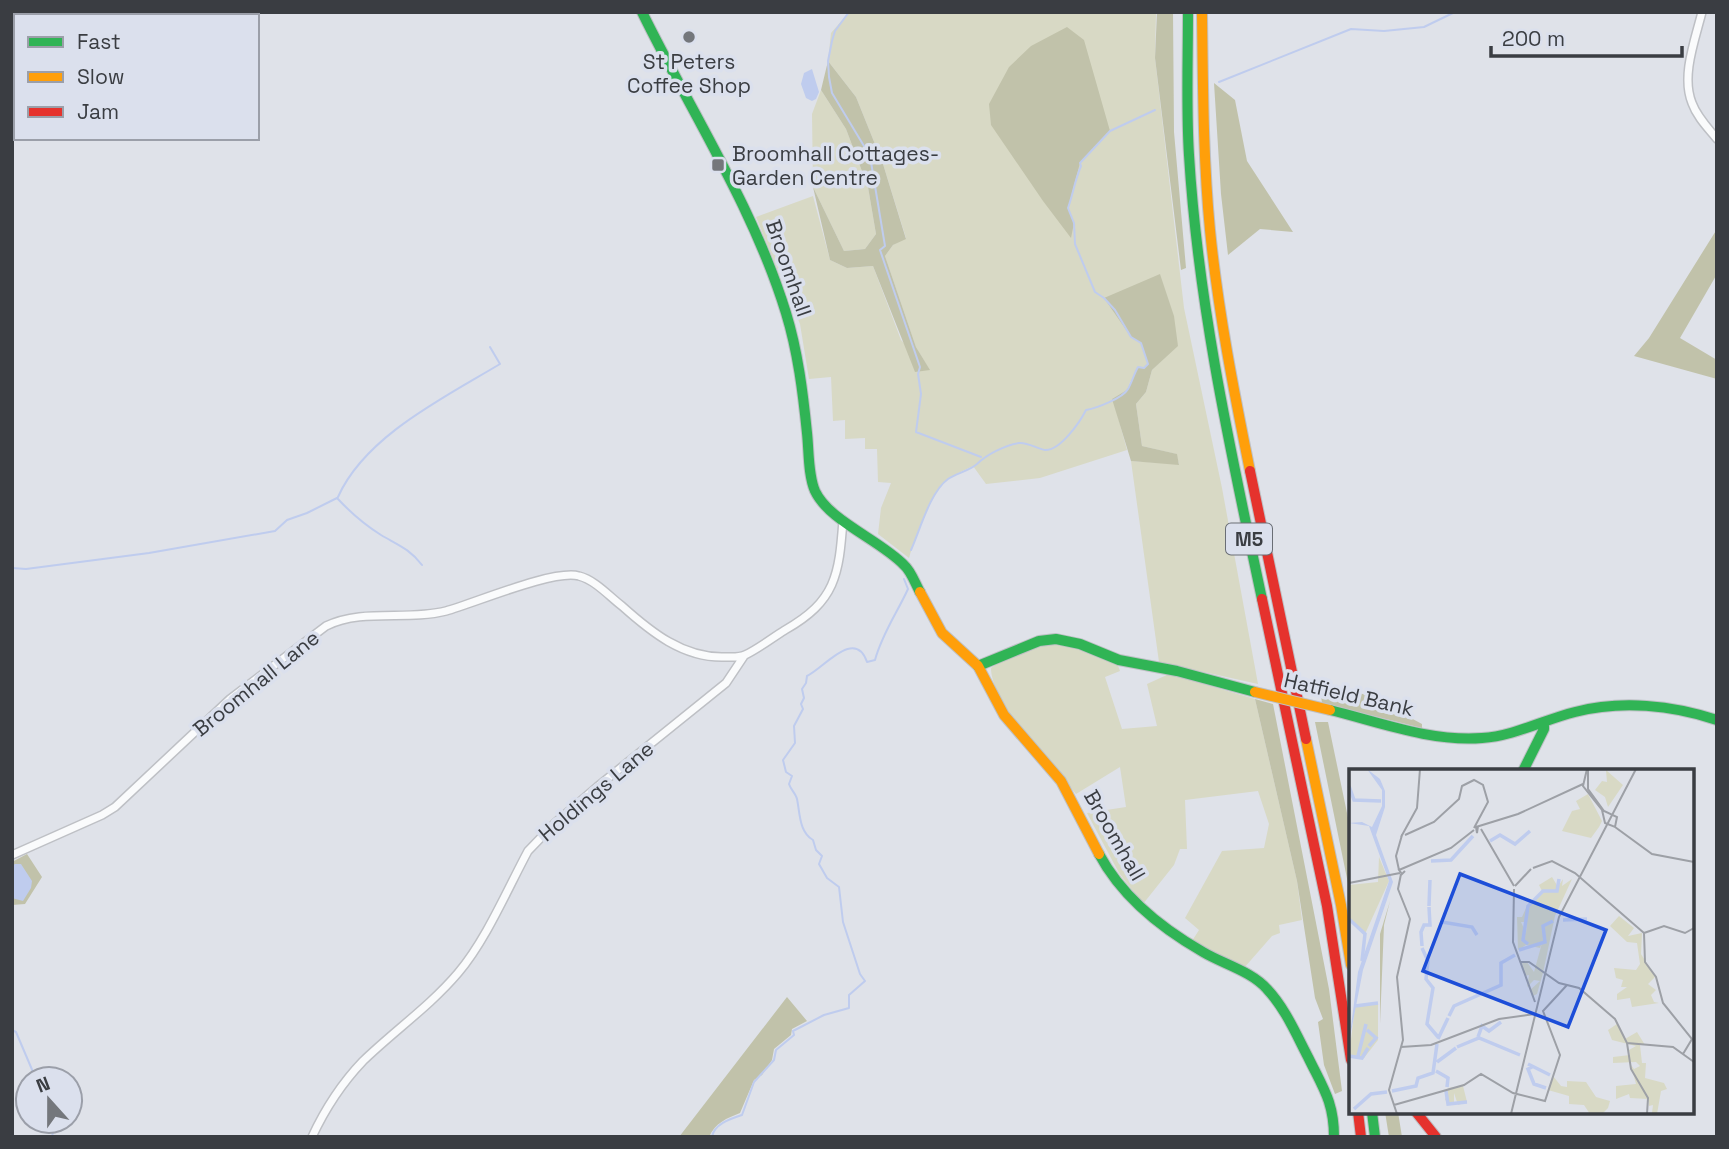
<svg xmlns="http://www.w3.org/2000/svg" width="1729" height="1149" font-family="'Space Grotesk',sans-serif">
<style>
.green{fill:#d8d9c5}
.forest{fill:#c1c2aa}
.water{fill:#bfccee}
.lines{fill:none;stroke-linecap:round;stroke-linejoin:round}
.stream{stroke:#bfccee;stroke-width:2}
.street-casing{stroke:#bec0c5;stroke-width:10}
.fast-casing{stroke:#bec0c5;stroke-width:12}
.slow-casing{stroke:#bec0c5;stroke-width:12}
.jam-casing{stroke:#bec0c5;stroke-width:12}
.street{stroke:#fafbfc;stroke-width:7}
.fast{stroke:#30b455;stroke-width:10}
.slow{stroke:#ff9f0a;stroke-width:10}
.jam{stroke:#e5322d;stroke-width:10}
.slow-bridge-casing{stroke:#bec0c5;stroke-width:12;stroke-linecap:butt}
.slow-bridge{stroke:#ff9f0a;stroke-width:10}
.poi-dot{fill:#74777c;stroke:#dbe0ed;stroke-width:2.5}
.labels{text-anchor:middle;dominant-baseline:central;stroke-width:7;stroke-linejoin:round;paint-order:stroke}
.shield{fill:#dbe0ed;stroke:#6a6e75;stroke-width:2}
.shield-label{font-size:19px;font-weight:bold;fill:#3a3d42}
.poi-label{font-size:21px;fill:#3a3d42;stroke:#dbe0ed}
.street-label{font-size:21px;fill:#3a3d42;stroke:#dbe0ed}
.inset-river{fill:none;stroke:#bfccee;stroke-width:3.5}
.inset-road{fill:none;stroke:#9da0a6;stroke-width:2}
.view{fill:#1d4ed8;fill-opacity:0.15;stroke:#1d4ed8;stroke-width:3.5}
.inset-edge{fill:none;stroke:#3a3d42;stroke-width:3.5}
</style>
<rect width="100%" height="100%" fill="#dfe2e9"/>
<!-- green -->
<path class="green" d="M 849,12 L 1156,12 L 1155,58 L 1184,308 L 1222,488 L 1258,684 L 1159,662 L 1131,461 L 1179,464 L 1176,454 L 1142,446 L 1136,404 L 1146,392 L 1152,370 L 1178,345 L 1115,310 L 1131,337 L 1141,343 L 1148,364 L 1130,382 L 1128,390 L 1113,399 L 1127,450 L 1040,478 L 986,484 L 973,466 C 965,470 955,474 948,479 C 931,492 915,537 909,558 L 878,534 L 881,508 L 891,483 L 878,482 L 877,449 L 865,449 L 865,438 L 845,439 L 845,420 L 833,421 L 831,377 L 809,379 L 800,324 L 756,217 L 813,196 L 830,260 L 847,268 L 873,266 L 901,340 L 929,369 L 916,347 L 885,256 L 893,245 L 906,238 L 883,164 L 856,97 L 828,61 L 831,33 Z
M 821,90 L 846,129 L 868,187 L 876,234 L 865,249 L 844,251 L 813,187 L 812,114 Z
M 1048,643 L 1065,644 L 1117,663 L 1120,671 L 1105,677 L 1122,729 L 1157,726 L 1147,684 L 1169,674 L 1255,699 L 1297,881 L 1302,920 L 1279,925 L 1280,933 L 1272,936 L 1244,968 L 1192,941 L 1199,930 L 1185,918 L 1222,851 L 1264,848 L 1269,824 L 1258,791 L 1185,800 L 1187,849 L 1180,849 L 1174,865 L 1143,904 L 1119,873 L 1087,813 L 1126,807 L 1120,767 L 1076,794 C 1053,766 991,703 991,668 L 998,663 Z"/>
<!-- forest -->
<path class="forest" d="M 1157,12 L 1173,12 L 1174,132 L 1186,268 L 1181,270 L 1155,58 Z
M 1067,27 L 1084,40 L 1110,131 L 1080,163 L 1068,208 L 1074,223 L 1071,238 L 1043,201 L 991,125 L 989,104 L 1009,67 L 1031,46 Z
M 828,61 L 856,97 L 883,164 L 906,239 L 893,245 L 885,256 L 916,347 L 930,370 L 915,372 L 873,266 L 847,268 L 830,260 L 813,187 L 844,251 L 865,249 L 876,234 L 868,187 L 846,129 L 821,90 Z
M 1214,83 L 1235,100 L 1247,161 L 1293,232 L 1260,229 L 1228,255 L 1221,194 Z
M 1717,229 L 1717,274 L 1680,338 L 1717,360 L 1717,379 L 1634,356 L 1649,338 Z
M 1160,274 L 1174,316 L 1178,346 L 1152,370 L 1146,392 L 1136,404 L 1142,446 L 1177,454 L 1179,465 L 1131,461 L 1112,399 L 1127,390 L 1138,367 L 1144,368 L 1148,364 L 1141,343 L 1131,337 L 1104,298 Z
M 1319,682 L 1370,696 L 1422,724 L 1422,728 L 1322,703 Z
M 1255,699 L 1273,704 L 1329,989 L 1342,1091 L 1335,1094 L 1324,1065 L 1318,1022 L 1323,1019 L 1315,998 L 1297,881 Z
M 1315,722 L 1328,722 L 1351,832 L 1351,898 Z
M 27,854 L 42,877 L 25,904 L 12,905 L 12,862 Z
M 787,997 L 807,1021 L 792,1029 L 791,1035 L 774,1049 L 772,1060 L 762,1075 L 754,1080 L 740,1113 C 727,1118 715,1123 709,1137 L 679,1137 Z
M 1385,1112 L 1398,1112 L 1402,1137 L 1389,1137 Z"/>
<!-- water -->
<path class="water" d="M 812,69 L 819,92 L 816,99 L 812,101 L 806,98 L 801,84 L 804,73 Z
M 15,864 L 21,864 L 32,881 L 31,888 L 23,901 L 12,898 L 12,866 Z"/>
<g class="lines">
<!-- stream -->
<path class="stream" d="M 849,12 L 835,31 L 832,41 L 828,61 L 829,77 L 832,93 L 870,156 L 885,246 L 880,250 L 920,367 L 918,374 L 921,394 L 916,432 L 981,457
M 1219,82 L 1351,29 L 1384,31 L 1424,27 L 1455,12
M 338,497 C 365,436 445,397 500,364 L 490,347
M 911,550 C 920,530 930,492 948,479 C 957,473 969,471 977,464 C 986,455 1005,445 1019,443 C 1028,442 1037,449 1045,450 C 1060,451 1080,422 1086,410 C 1097,408 1123,398 1128,389 C 1132,382 1134,374 1138,367 L 1144,368 L 1148,364 L 1141,343 L 1131,337 L 1115,310 L 1104,298 L 1095,292 L 1075,244 L 1074,223 L 1068,208 C 1073,194 1075,180 1081,166 L 1080,163 L 1110,131 L 1155,110
M 12,568 L 26,569 L 149,553 L 275,531 L 287,520 L 307,513 L 337,498 C 350,512 365,525 381,535 C 398,545 410,549 422,565
M 12,1030 L 16,1032 L 36,1079
M 52,1137 L 55,1121
M 712,1137 C 714,1124 730,1119 742,1115 L 754,1082 L 774,1060 L 776,1050 L 794,1035 L 793,1031 L 824,1015 L 849,1008 L 849,995 L 865,981 L 860,974 L 843,922 L 839,887 L 827,878 L 819,864 L 822,856 L 816,850 L 813,840 C 799,832 800,813 797,799 C 796,794 791,790 789,784 L 792,776 L 786,772 L 783,760 L 795,743 L 794,726 L 803,709 L 801,704 L 804,698 L 802,689 L 806,683 L 807,676 C 823,669 855,627 867,662 L 875,660 C 882,634 897,613 908,589 L 904,579"/>
<defs>
<path id="street" d="M 1702,12 C 1695,40 1681,76 1692,103 C 1697,117 1708,128 1717,139
M 12,855 L 102,815 L 115,807 L 230,699 L 326,626 C 363,608 407,621 446,611 C 475,603 554,569 579,576 C 595,580 609,596 622,606 C 651,632 683,658 724,657 C 730,657 739,658 745,655 C 758,649 772,638 785,630 C 836,601 839,575 843,520
M 312,1137 C 325,1109 342,1083 363,1061 C 394,1031 430,1006 458,973 C 486,940 507,890 528,851 L 556,822 L 597,787 L 726,683 L 744,656"/>
<path id="fast" d="M 642,12 C 691,112 753,206 786,313 C 798,352 803,393 807,433 C 809,451 808,475 815,491 C 829,521 880,540 904,565 C 911,571 915,583 920,592
M 1188,12 C 1188,59 1186,108 1189,155 C 1198,305 1231,453 1262,599
M 978,666 L 1039,641 L 1056,639 L 1080,644 L 1119,660 L 1177,671 L 1255,692
M 1330,710 C 1379,722 1431,742 1482,738 C 1514,736 1543,720 1575,712 C 1621,700 1672,705 1717,720
M 1523,771 L 1544,729 L 1544,723
M 1099,854 C 1122,897 1161,928 1203,952 C 1223,964 1251,971 1267,989 C 1285,1008 1296,1034 1308,1057 C 1323,1088 1334,1102 1334,1137
M 1372,1112 L 1375,1137"/>
<path id="slow" d="M 1202,12 C 1203,85 1203,158 1210,230 C 1218,311 1234,392 1250,471
M 920,592 L 942,633 L 978,666 L 1004,715 L 1061,781 L 1099,854
M 1306,739 L 1341,905 L 1351,965"/>
<path id="jam" d="M 1250,471 L 1306,739
M 1262,599 L 1327,906 L 1351,1060
M 1358,1112 L 1361,1137
M 1416,1112 L 1436,1137"/>
</defs>
<!-- street casing -->
<use href="#street" class="street-casing"/>
<!-- fast casing -->
<use href="#fast" class="fast-casing"/>
<!-- slow casing -->
<use href="#slow" class="slow-casing"/>
<!-- jam casing -->
<use href="#jam" class="jam-casing"/>
<!-- street -->
<use href="#street" class="street"/>
<!-- fast -->
<use href="#fast" class="fast"/>
<!-- slow -->
<use href="#slow" class="slow"/>
<!-- jam -->
<use href="#jam" class="jam"/>
<defs>
<path id="slow-bridge" d="M 1255,692 L 1330,710"/>
</defs>
<!-- slow-bridge casing -->
<use href="#slow-bridge" class="slow-bridge-casing"/>
<!-- slow-bridge -->
<use href="#slow-bridge" class="slow-bridge"/>
</g>
<!-- markers -->
<g class="poi-dot">
<circle cx="689" cy="37" r="7"/>
<rect x="711" y="158" width="14" height="14" rx="3.5"/>
</g>
<g class="labels">
<!-- shield labels -->
<rect class="shield" x="1226" y="523.5" width="46" height="31" rx="5"/>
<g class="shield-label">
<text x="1249" y="539">M5</text>
</g>
<!-- poi labels -->
<g class="poi-label">
<text x="689" y="61">St Peters<tspan x="689" dy="24">Coffee Shop</tspan></text>
<text x="732" y="153" text-anchor="start">Broomhall Cottages-<tspan x="732" dy="24">Garden Centre</tspan></text>
</g>
<!-- street labels -->
<g class="street-label">
<text transform="translate(789 268) rotate(71)">Broomhall</text>
<text transform="translate(256 683) rotate(-39)">Broomhall Lane</text>
<text transform="translate(1349 694) rotate(13)">Hatfield Bank</text>
<text transform="translate(596 791) rotate(-40)">Holdings Lane</text>
<text transform="translate(1115 835) rotate(60)">Broomhall</text>
</g>
</g>
<!-- overview -->
<g transform="translate(1349 769)">
<rect width="345" height="345" fill="#dfe2e9"/>
<path d="M 257,1 L 274,16 L 259,38 L 256,28 L 246,21 L 253,12 L 258,13 ZM 239,25 L 253,52 L 250,58 L 242,69 L 213,62 L 223,42 L 231,40 L 227,32 ZM 30,88 L 40,112 L 16,165 L 0,150 L 0,116 L 29,113 ZM 203,108 L 209,118 L 214,110 L 213,117 L 223,110 L 206,147 L 194,204 L 188,225 L 184,227 L 181,221 L 191,212 L 185,211 L 178,218 L 180,206 L 176,207 L 173,194 L 178,193 L 185,203 L 193,174 L 191,179 L 177,176 L 169,181 L 168,148 L 173,148 L 177,139 L 177,153 L 172,153 L 177,164 L 179,137 L 194,124 L 190,116 ZM 270,147 L 285,159 L 279,167 L 293,164 L 292,185 L 306,208 L 299,215 L 307,221 L 302,226 L 305,233 L 310,234 L 283,238 L 281,229 L 268,231 L 268,225 L 278,218 L 272,218 L 274,211 L 267,209 L 265,199 L 287,201 L 291,195 L 288,174 L 278,173 L 261,157 ZM 29,234 L 29,271 L 15,289 L 0,287 L 6,237 ZM 268,255 L 276,270 L 288,263 L 296,276 L 291,276 L 293,294 L 297,294 L 296,309 L 315,314 L 318,320 L 312,322 L 308,345 L 303,344 L 304,336 L 300,337 L 299,330 L 281,329 L 280,325 L 267,330 L 267,317 L 287,315 L 282,296 L 285,300 L 291,297 L 287,293 L 264,294 L 264,288 L 281,286 L 280,281 L 287,277 L 263,271 L 259,261 ZM 204,307 L 212,317 L 218,318 L 218,312 L 237,313 L 247,328 L 261,332 L 259,339 L 253,345 L 241,345 L 235,336 L 220,335 L 220,327 L 199,321 ZM 114,317 L 118,333 L 109,336 L 105,324 L 105,336 L 96,331 L 99,319 Z" fill="#d8d9c5"/>
<path d="M 41,132 L 35,156 L 31,255 L 31,165 Z" fill="#c1c2aa"/>
<path d="M 18,0 L 31,10 L 36,22 L 36,38 L 27,66 L 44,113 L 14,201 L 0,273 L 9,203 L 40,112 L 20,57 L 0,54 L 13,53 L 23,58 L 33,37 L 33,21 Z" fill="#bfccee"/>
<path class="inset-river" d="M 0,17 L 5,31 L 32,32M 141,72 L 151,66 L 166,75 L 181,62M 82,92 L 102,91 L 124,67M 80,137 L 81,111M 0,150 L 16,165 L 13,192M 214,151 L 238,150M 93,153 L 123,158 L 128,166M 179,175 L 174,171 L 179,137 L 194,122 L 208,122 L 210,110M 73,177 L 72,163 L 75,156 L 81,156 L 80,138M 73,179 L 79,192 L 77,210 L 84,219 L 78,255 L 89,268M 170,181 L 196,173 L 194,157 L 204,152M 6,237 L 29,234M 100,247 L 105,237 L 152,216 L 152,194 L 166,186M 18,261 L 27,269 L 20,277M 129,268 L 133,257 L 140,262 L 152,253M 89,270 L 99,249M 108,278 L 130,269 L 171,286M 0,287 L 13,289 L 19,279M 9,287 L 17,255M 88,293 L 107,279M 179,295 L 201,306M 183,298 L 179,300 L 185,315 L 197,319M 87,302 L 99,309 L 98,318M 43,322 L 67,317 L 69,309 L 84,304 L 88,275M 97,322 L 99,335 L 118,333M 5,340 L 22,325 L 38,323"/>
<path class="inset-road" d="M 238,0 L 234,17 L 253,41 L 256,54 L 266,58 L 268,48 L 255,42 L 239,20 L 239,0M 129,57 L 128,64 L 127,58 L 169,45 L 234,15M 266,58 L 303,85 L 345,93M 132,60 L 165,117M 56,66 L 85,53 L 110,30 L 113,17 L 125,11 L 134,16 L 139,33 L 125,59M 52,68 L 68,39 L 71,0M 184,99 L 203,92 L 226,104 L 295,164M 50,101 L 47,87 L 53,66M 56,102 L 53,105 L 50,101 L 102,79 L 125,61M 0,114 L 51,104M 166,117 L 182,100M 165,120 L 164,173 L 186,233M 295,164 L 296,193 L 307,208 L 314,234 L 343,270 L 334,285M 295,164 L 315,157 L 336,164 L 345,159M 172,193 L 180,193 L 210,214 L 230,219 L 266,250 L 278,274 L 282,300 L 299,329 L 298,345M 278,274 L 324,278 L 345,293M 52,278 L 82,276 L 150,250 L 186,245M 45,336 L 115,316 L 132,305 L 164,324 L 196,332 L 211,286 L 194,242 L 218,216M 48,345 L 40,321 L 54,271 L 48,208 L 61,150 L 49,120 L 52,105M 162,345 L 210,148 L 287,0"/>
<path class="view" d="M 111,105 L 257,161 L 219,258 L 74,202 Z"/>
<rect width="345" height="345" class="inset-edge"/>
</g>
<!-- border -->
<rect width="1729" height="1149" fill="none" stroke="#3a3d42" stroke-width="28"/>
<!-- legend -->
<rect x="14" y="14" width="245" height="126" fill="#dbe0ed" stroke="#9b9fa9" stroke-width="2"/>
<rect x="28" y="37" width="35" height="10" fill="#30b455" stroke="#9b9fa9" stroke-width="2"/>
<text x="77" y="49" font-size="21" fill="#3a3d42">Fast</text>
<rect x="28" y="72" width="35" height="10" fill="#ff9f0a" stroke="#9b9fa9" stroke-width="2"/>
<text x="77" y="84" font-size="21" fill="#3a3d42">Slow</text>
<rect x="28" y="107" width="35" height="10" fill="#e5322d" stroke="#9b9fa9" stroke-width="2"/>
<text x="77" y="119" font-size="21" fill="#3a3d42">Jam</text>
<!-- north arrow -->
<g transform="translate(49 1100) rotate(339)"><circle r="33" fill="#dbe0ed" stroke="#9b9fa9" stroke-width="2"/>
<path d="M0-5L12 26L0 18L-12 26Z" fill="#74777c"/>
<text y="-10" font-size="19" font-weight="bold" text-anchor="middle" fill="#3a3d42">N</text>
</g>
<!-- scale -->
<path d="M1491 46v10h191v-10" fill="none" stroke="#3a3d42" stroke-width="3.5"/>
<text x="1502" y="46" font-size="21" fill="#3a3d42" stroke="#dbe0ed" stroke-width="5" paint-order="stroke">200 m</text>
</svg>
